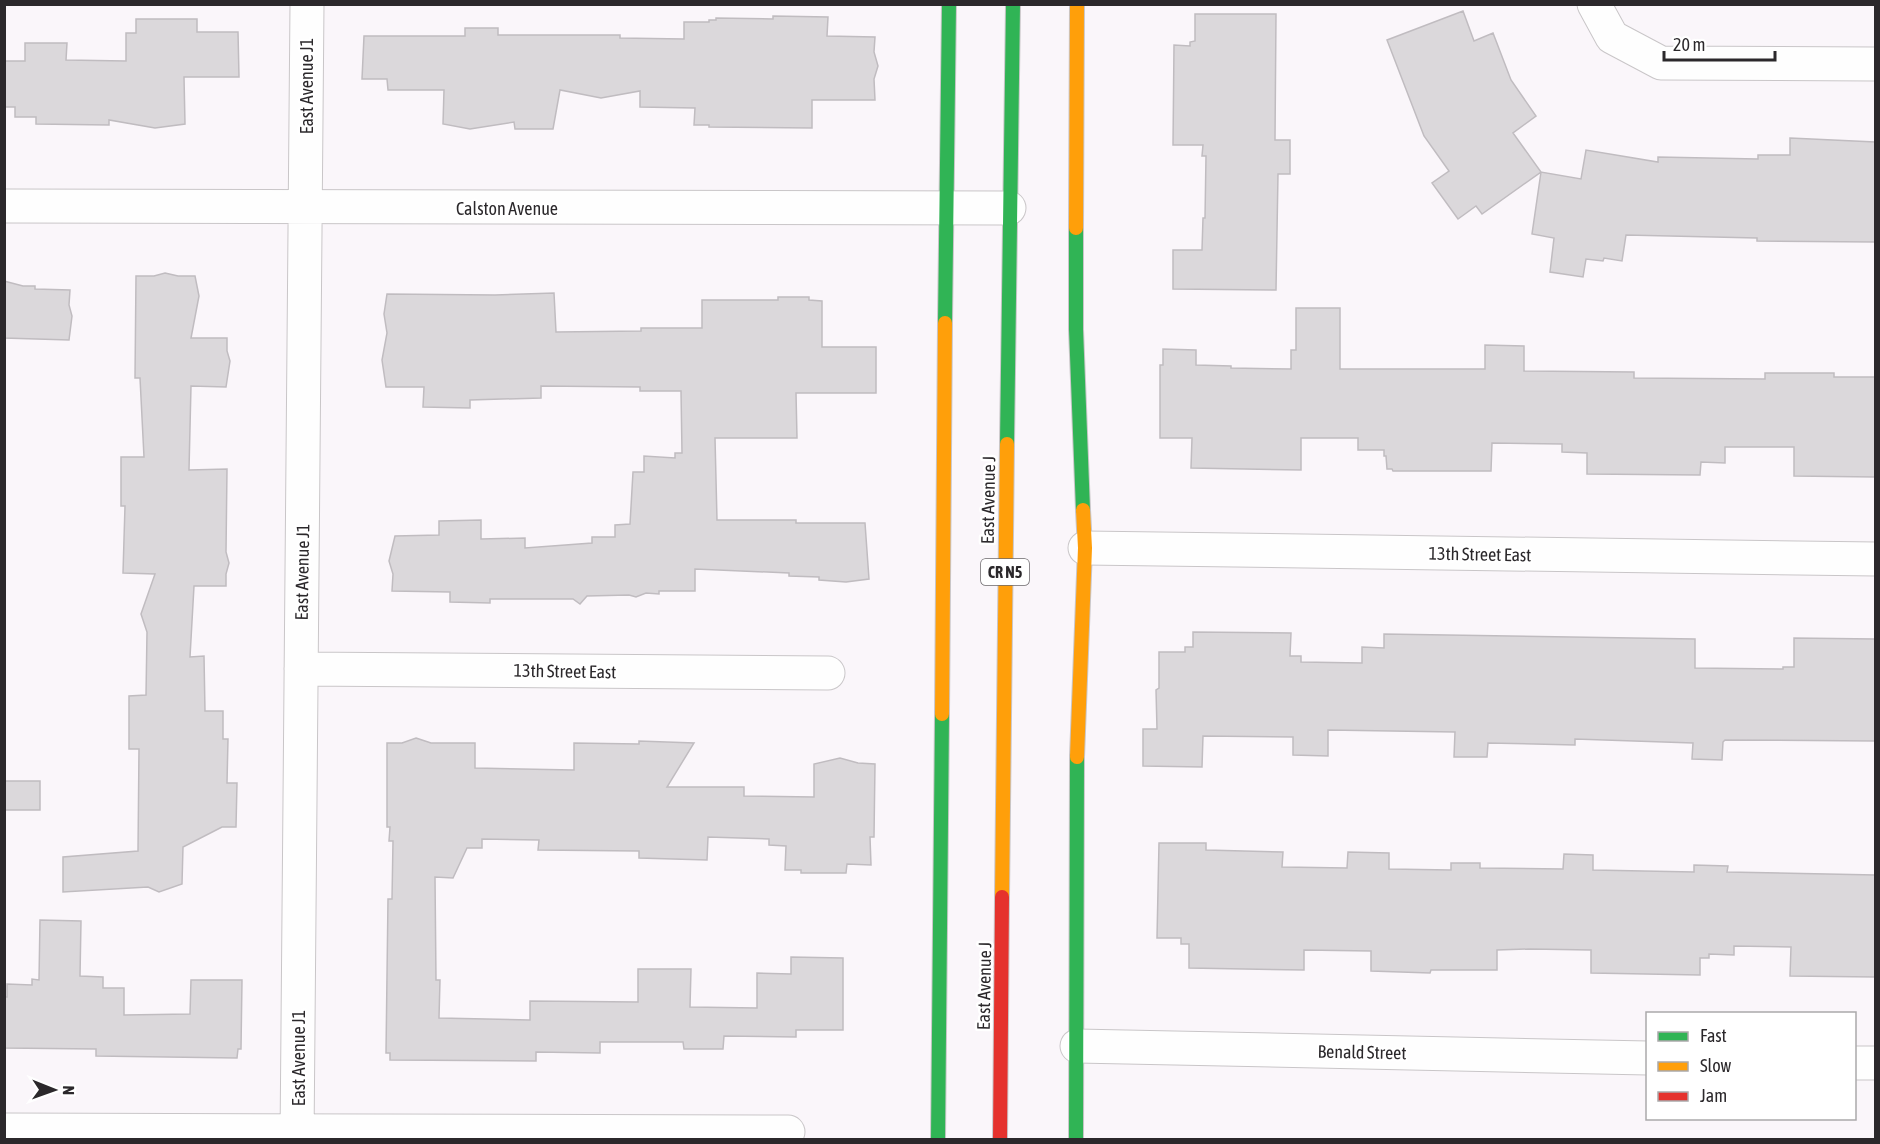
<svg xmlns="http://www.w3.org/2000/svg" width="1880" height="1144" font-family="'Asap Condensed',sans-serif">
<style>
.building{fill:#dbd8db;stroke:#c0bcc0;stroke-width:1.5}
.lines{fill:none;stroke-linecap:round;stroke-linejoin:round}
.street-casing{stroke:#c9c6c8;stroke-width:35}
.fast-casing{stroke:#c9c6c8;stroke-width:16}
.slow-casing{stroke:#c9c6c8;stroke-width:16}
.jam-casing{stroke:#c9c6c8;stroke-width:16}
.street{stroke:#fefefe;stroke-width:33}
.fast{stroke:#30b455;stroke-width:14}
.slow{stroke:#ff9f0a;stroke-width:14}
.jam{stroke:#e5322d;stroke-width:14}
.labels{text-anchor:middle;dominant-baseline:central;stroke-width:5;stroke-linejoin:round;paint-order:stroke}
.shield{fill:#fff;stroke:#6b686b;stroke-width:1.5}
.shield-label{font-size:16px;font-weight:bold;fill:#2b282b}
.street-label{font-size:18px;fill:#2b282b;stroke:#fff}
</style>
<rect width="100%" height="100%" fill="#faf6fa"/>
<!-- building -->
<path class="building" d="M 1463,11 L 1474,41 L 1493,33 L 1511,80 L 1536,116 L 1513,133 L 1541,172 L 1482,214 L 1476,206 L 1458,219 L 1432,183 L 1449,171 L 1424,136 L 1387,40 Z
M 1195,14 L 1276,14 L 1275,140 L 1290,140 L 1290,174 L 1278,174 L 1276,290 L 1173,289 L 1173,250 L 1202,250 L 1203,218 L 1205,218 L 1206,156 L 1202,156 L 1203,145 L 1173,145 L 1174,45 L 1190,46 L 1190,42 L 1195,41 Z
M 773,16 L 828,17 L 827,36 L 875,37 L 874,52 L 878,66 L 874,79 L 875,100 L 812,100 L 812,128 L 709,127 L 709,125 L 694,125 L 695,108 L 640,107 L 640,91 L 601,98 L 560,90 L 553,129 L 515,129 L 514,122 L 470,129 L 443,124 L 444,90 L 388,90 L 387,79 L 362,79 L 364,36 L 465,36 L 465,28 L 498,28 L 498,35 L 620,35 L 620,38 L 684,39 L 684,22 L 709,22 L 709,20 L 716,20 L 716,18 L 773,19 Z
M 136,19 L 197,19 L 197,32 L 238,32 L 239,77 L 184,77 L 185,124 L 155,128 L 109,120 L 109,125 L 36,124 L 36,117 L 15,117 L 15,107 L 4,107 L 4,61 L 25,61 L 25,43 L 67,43 L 66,60 L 126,61 L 126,33 L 136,33 Z
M 1790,138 L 1875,142 L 1875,242 L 1757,241 L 1757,238 L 1626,235 L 1622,261 L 1604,258 L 1603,261 L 1586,259 L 1583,277 L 1550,272 L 1554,238 L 1532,234 L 1541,172 L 1581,179 L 1586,150 L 1658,162 L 1658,157 L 1758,159 L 1758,155 L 1790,155 Z
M 165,273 L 178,276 L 195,276 L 199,296 L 191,338 L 227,338 L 227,351 L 230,361 L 226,387 L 191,386 L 189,470 L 227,469 L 226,552 L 229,563 L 226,574 L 226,586 L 194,586 L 190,657 L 204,656 L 205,711 L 223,711 L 223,739 L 228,739 L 227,783 L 237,783 L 236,827 L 222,827 L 183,847 L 182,884 L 159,892 L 148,887 L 63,892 L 63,857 L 138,851 L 139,749 L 129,749 L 129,696 L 146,695 L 147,632 L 141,614 L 155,574 L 123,573 L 125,506 L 121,506 L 121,457 L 144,457 L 140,378 L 135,378 L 136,276 L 154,276 Z
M 4,281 L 23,286 L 35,286 L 35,289 L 70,290 L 69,305 L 72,316 L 69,340 L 4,338 Z
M 554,293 L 556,332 L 641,331 L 641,328 L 702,328 L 702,300 L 778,300 L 778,297 L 809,297 L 809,300 L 822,301 L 822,347 L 876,347 L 876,393 L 796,393 L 797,438 L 715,438 L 717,520 L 796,520 L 796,523 L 865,523 L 869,579 L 846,582 L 819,580 L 819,577 L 789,576 L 789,573 L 695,569 L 695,591 L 659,591 L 659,594 L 646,593 L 636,597 L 629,595 L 587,596 L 580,604 L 573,599 L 490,599 L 490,603 L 450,602 L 450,592 L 392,591 L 393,574 L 389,561 L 395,536 L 439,535 L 439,521 L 481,520 L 481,539 L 525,538 L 525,548 L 592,543 L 592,537 L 615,537 L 615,525 L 630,524 L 633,472 L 644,472 L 644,456 L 675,458 L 675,453 L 682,453 L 681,391 L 640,391 L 640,387 L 541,386 L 541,398 L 470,400 L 470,408 L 423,407 L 424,387 L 386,387 L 382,360 L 387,333 L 384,314 L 387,294 L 495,295 Z
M 1296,308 L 1340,308 L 1340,369 L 1485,369 L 1485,345 L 1524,346 L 1524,371 L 1634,372 L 1634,378 L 1765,379 L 1765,373 L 1834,373 L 1834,377 L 1875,377 L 1875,477 L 1794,476 L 1794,447 L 1725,447 L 1725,463 L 1701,462 L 1700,475 L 1587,474 L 1587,453 L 1562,452 L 1562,444 L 1492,443 L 1491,471 L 1393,471 L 1392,469 L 1387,469 L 1386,456 L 1384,456 L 1384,450 L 1358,450 L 1358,438 L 1301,438 L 1301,470 L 1191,468 L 1192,438 L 1160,438 L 1160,365 L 1163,365 L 1163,349 L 1196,350 L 1196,365 L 1231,366 L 1231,368 L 1291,369 L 1291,350 L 1296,350 Z
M 1193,632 L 1291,633 L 1290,656 L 1301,656 L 1301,662 L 1362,663 L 1362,647 L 1384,648 L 1384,634 L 1695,639 L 1695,668 L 1783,669 L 1783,667 L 1794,667 L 1794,638 L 1875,639 L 1875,741 L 1725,740 L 1723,742 L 1722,760 L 1692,759 L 1693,743 L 1575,739 L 1575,745 L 1488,743 L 1487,757 L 1454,757 L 1455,732 L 1328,730 L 1328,756 L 1293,755 L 1293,737 L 1203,736 L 1202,767 L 1143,766 L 1143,729 L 1157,729 L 1156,690 L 1159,688 L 1159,652 L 1185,652 L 1185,647 L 1193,647 Z
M 416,738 L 431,743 L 475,743 L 475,768 L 574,770 L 574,743 L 639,744 L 639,741 L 694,743 L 667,787 L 744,787 L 744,796 L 814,797 L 814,764 L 840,758 L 858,763 L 875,764 L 874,837 L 870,837 L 871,865 L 847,864 L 846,873 L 801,873 L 801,870 L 785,870 L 786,846 L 769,845 L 769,839 L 708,837 L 707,860 L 639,858 L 639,851 L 538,850 L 539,840 L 482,839 L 482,848 L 467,848 L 453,878 L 435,877 L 436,980 L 440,980 L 439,1018 L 530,1020 L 530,1001 L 638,1002 L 638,969 L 691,969 L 690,1007 L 757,1008 L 757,973 L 791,974 L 791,957 L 843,958 L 843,1030 L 796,1030 L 796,1037 L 724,1036 L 723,1049 L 684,1049 L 683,1042 L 600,1042 L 600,1053 L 536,1052 L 536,1061 L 390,1060 L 390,1053 L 386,1053 L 388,899 L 392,899 L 393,841 L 389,841 L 390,827 L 387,827 L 387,743 L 402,743 Z
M 4,781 L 40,781 L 40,810 L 4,810 Z
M 1159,843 L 1206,843 L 1206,850 L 1283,852 L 1282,867 L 1347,868 L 1348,852 L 1389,853 L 1389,869 L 1451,870 L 1451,863 L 1480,863 L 1480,868 L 1563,869 L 1564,854 L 1593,855 L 1593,870 L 1694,872 L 1694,865 L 1728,866 L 1727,872 L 1875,875 L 1875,977 L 1790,976 L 1791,947 L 1734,946 L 1734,955 L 1709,954 L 1709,958 L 1700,958 L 1700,975 L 1591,973 L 1591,950 L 1530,949 L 1497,950 L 1497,970 L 1431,970 L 1430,973 L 1371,971 L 1371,951 L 1304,950 L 1304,970 L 1189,968 L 1189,944 L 1181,944 L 1181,938 L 1157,938 Z
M 40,920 L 81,921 L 80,976 L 103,977 L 103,988 L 124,988 L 124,1015 L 190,1014 L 191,980 L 242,980 L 241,1049 L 238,1049 L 237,1058 L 96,1056 L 96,1049 L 4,1048 L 4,997 L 7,997 L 7,984 L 32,985 L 32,979 L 39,980 Z"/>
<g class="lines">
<defs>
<path id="street" d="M 1594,4 L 1612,37 L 1661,63 L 1876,64
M 4,206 L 1009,208
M 1085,548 L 1876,559
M 301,669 L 828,673
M 1077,1046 L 1648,1058
M 1854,1063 L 1876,1063
M 4,1130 L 788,1132
M 297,1140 L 307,4"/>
<path id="fast" d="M 1076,228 L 1076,329 L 1083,510
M 945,323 L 949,4
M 1007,444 L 1013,4
M 938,1140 L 942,714
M 1076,1140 L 1077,757"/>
<path id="slow" d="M 1076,228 L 1077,4
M 942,714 L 945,323
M 1077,757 L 1085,548 L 1083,510
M 1002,897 L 1007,444"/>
<path id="jam" d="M 1000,1140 L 1002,897"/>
</defs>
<!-- street casing -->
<use href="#street" class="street-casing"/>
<!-- fast casing -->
<use href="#fast" class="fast-casing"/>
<!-- slow casing -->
<use href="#slow" class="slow-casing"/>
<!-- jam casing -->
<use href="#jam" class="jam-casing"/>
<!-- street -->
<use href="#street" class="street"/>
<!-- fast -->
<use href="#fast" class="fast"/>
<!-- slow -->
<use href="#slow" class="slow"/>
<!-- jam -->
<use href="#jam" class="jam"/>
</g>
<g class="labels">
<!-- shield labels -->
<rect class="shield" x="981" y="559" width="48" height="26" rx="4.5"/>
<g class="shield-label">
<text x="1005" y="572">CR N5</text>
</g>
<!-- street labels -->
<g class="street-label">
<text transform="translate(306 86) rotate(-90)">East Avenue J1</text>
<text x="507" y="208">Calston Avenue</text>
<text transform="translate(988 500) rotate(-89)">East Avenue J</text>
<text transform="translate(1480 554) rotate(1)">13th Street East</text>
<text transform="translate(302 572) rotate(-89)">East Avenue J1</text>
<text transform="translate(565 671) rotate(1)">13th Street East</text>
<text transform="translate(984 986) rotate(-89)">East Avenue J</text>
<text transform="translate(1362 1052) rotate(1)">Benald Street</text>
<text transform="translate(298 1058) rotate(-90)">East Avenue J1</text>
</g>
</g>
<!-- border -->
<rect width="1880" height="1144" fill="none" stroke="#2b282b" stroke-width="12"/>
<!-- legend -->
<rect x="1646" y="1012" width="210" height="108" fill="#ffffff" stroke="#aaa9aa" stroke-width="1.5"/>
<rect x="1658" y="1032" width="30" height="9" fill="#30b455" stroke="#aaa9aa" stroke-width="1.5"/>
<text x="1700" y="1042" font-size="18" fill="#2b282b">Fast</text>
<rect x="1658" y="1062" width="30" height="9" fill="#ff9f0a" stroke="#aaa9aa" stroke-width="1.5"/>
<text x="1700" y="1072" font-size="18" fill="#2b282b">Slow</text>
<rect x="1658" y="1092" width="30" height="9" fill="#e5322d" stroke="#aaa9aa" stroke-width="1.5"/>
<text x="1700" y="1102" font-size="18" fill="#2b282b">Jam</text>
<!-- north arrow -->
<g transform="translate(54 1090) rotate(91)" stroke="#ffffff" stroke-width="4.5" paint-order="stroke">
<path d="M0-4.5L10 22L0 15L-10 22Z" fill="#2b282b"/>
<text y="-9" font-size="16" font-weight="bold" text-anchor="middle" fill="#2b282b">N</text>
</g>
<!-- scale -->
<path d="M1664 51v9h111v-9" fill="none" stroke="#2b282b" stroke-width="3"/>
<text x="1673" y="51" font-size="18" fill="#2b282b" stroke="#ffffff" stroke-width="4.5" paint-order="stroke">20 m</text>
</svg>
